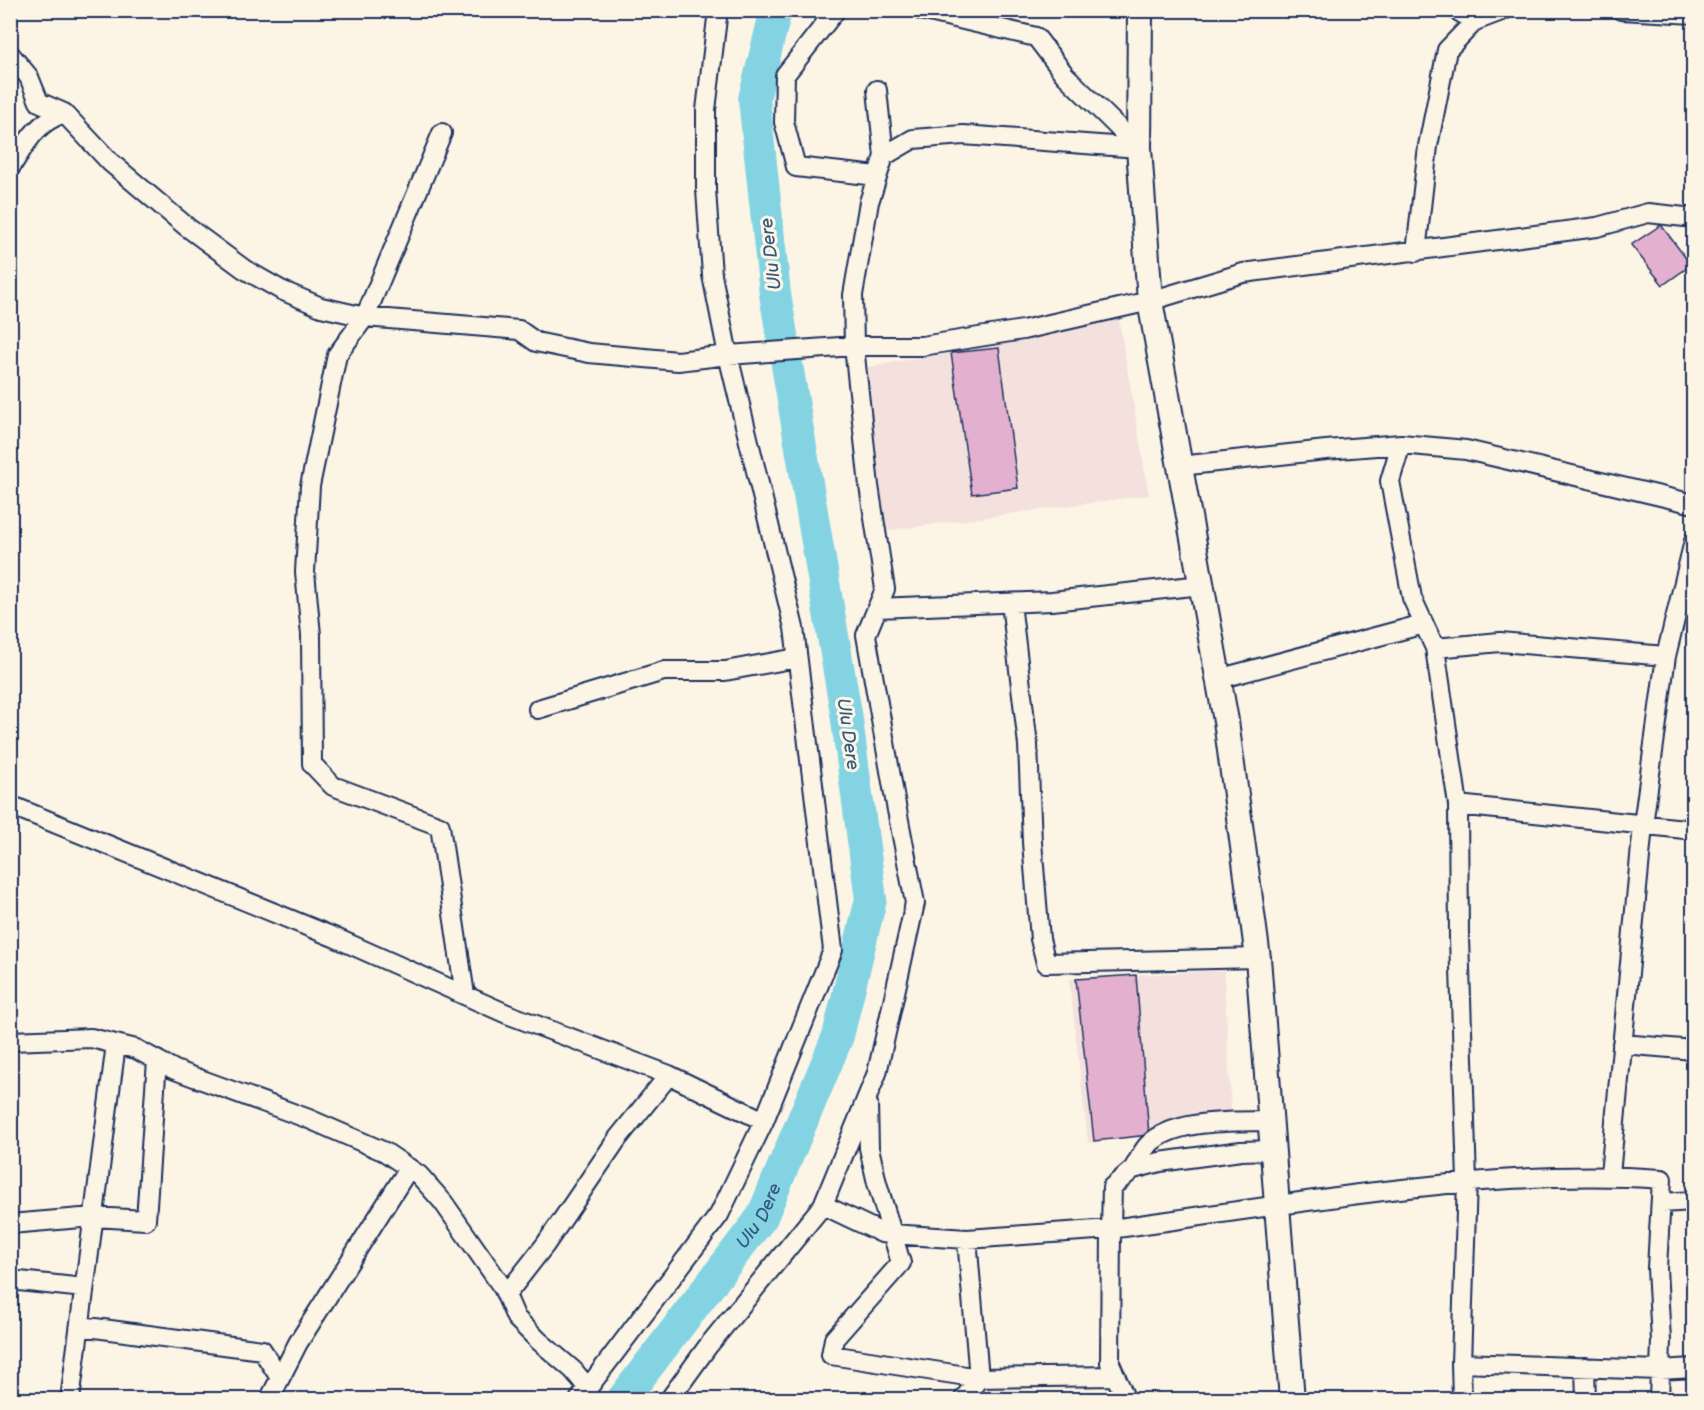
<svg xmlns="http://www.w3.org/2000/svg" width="1704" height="1410" font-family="'Balsamiq Sans',sans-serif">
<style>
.built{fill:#f4e1de}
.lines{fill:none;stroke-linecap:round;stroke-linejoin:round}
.river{stroke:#84d3e3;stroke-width:32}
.building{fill:#e3b1cf;stroke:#1b2f5e;stroke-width:1.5}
.minor-casing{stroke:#1b2f5e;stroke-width:22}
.secondary-casing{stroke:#1b2f5e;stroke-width:28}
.minor{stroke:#fcf5e5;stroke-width:18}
.secondary{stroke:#fcf5e5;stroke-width:24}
.labels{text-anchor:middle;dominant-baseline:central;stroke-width:6;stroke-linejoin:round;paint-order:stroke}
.water-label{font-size:18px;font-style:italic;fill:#35587f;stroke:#fcf5e5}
</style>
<rect width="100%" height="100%" fill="#fcf5e5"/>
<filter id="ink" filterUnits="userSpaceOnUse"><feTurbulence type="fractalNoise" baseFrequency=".0167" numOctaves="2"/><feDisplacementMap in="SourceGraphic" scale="12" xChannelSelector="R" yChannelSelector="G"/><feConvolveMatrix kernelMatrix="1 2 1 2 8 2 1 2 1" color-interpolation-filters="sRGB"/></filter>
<g filter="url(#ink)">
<!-- built -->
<path class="built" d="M 1119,320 L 1149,495 L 885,531 L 868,367 Z
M 1224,970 L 1232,1125 L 1088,1143 L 1069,979 Z"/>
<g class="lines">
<!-- river -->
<path class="river" id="s1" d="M 622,1400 L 762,1217 L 838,1036 L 871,899 L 846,713 L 775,294 L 754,99 L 776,10"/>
</g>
<!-- building -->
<path class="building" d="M 1661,225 L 1691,265 L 1663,285 L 1631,245 Z
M 999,348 L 1018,488 L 972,494 L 951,353 Z
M 1136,975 L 1149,1135 L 1094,1141 L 1076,979 Z"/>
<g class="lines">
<defs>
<path id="minor" d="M 836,10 L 785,75 L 784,122 L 796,167 L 877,176
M 921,10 L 1036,37 L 1065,75 L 1139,148
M 1456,10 L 1475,21
M 1621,10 L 1694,14
M 10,54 L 29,77 L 39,102 L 64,113 L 110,162 L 187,227 L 244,269 L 281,290 L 321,307 L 365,317 L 519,330 L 536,342 L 589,353 L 678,361 L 728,355 L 712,275 L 706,190 L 706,110 L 718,10
M 877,90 L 884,156
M 442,133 L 365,317 L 337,355 L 310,486 L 305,572 L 311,635 L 312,764 L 333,786 L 440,826 L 465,995
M 10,168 C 26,144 35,123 64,113
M 1416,252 L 1428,146 L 1447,50 L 1475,21 L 1504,10
M 1401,444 L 1390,481 L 1412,598 L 1435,648 L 1458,805 L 1459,938 L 1467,1181 L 1461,1363 L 1462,1400
M 1180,466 L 1326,450 L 1401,444 L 1466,450 L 1694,504
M 1011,603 L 1028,745 L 1032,842 L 1040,939 L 1046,963 L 1258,958
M 877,608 L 1052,601 L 1202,585
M 1435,648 L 1500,642 L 1666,656
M 1218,679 L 1424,624
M 538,709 L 664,671 L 725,671 L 797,658
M 10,805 L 336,938 L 507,1014 L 669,1075
M 1458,805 L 1694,830
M 10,1041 L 91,1038 L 136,1049 L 175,1070 L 309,1119 L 385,1152 L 419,1175 L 443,1202 L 503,1288 L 516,1318 L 539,1341 L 573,1370 L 588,1388
M 1622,1044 L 1694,1050
M 868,1104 L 869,1148 L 877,1183 L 901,1263 L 834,1339 L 831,1355 L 979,1378 L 967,1239
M 1273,1150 L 1241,1151 L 1160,1162 L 1133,1169 L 1112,1187 L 1111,1229 L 967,1239 L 891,1234 L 882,1233 L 823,1205 L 877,1073 L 915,903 L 896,805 L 866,635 L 885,589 L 869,486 L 854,346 L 922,346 L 1023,330 L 1150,301 L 1243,273 L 1597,227 L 1648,213 L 1694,218
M 1133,1169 C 1138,1162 1142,1151 1148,1145 C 1174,1118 1235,1122 1271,1121
M 1610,1175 L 1643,825 L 1666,656 L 1694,541
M 1661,1203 L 1694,1201
M 10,1224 L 93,1217 L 146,1220 L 157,1060
M 10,1280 L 84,1288
M 506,1295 L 545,1245 L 618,1138 L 669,1075 L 764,1121
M 80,1326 L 262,1350 L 280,1378
M 1461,1363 L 1659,1370 L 1694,1368
M 1585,1367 L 1586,1400
M 70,1400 L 116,1044
M 269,1400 L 298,1343 L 409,1168
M 579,1400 L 719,1215 L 764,1121 L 833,950 L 794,628 L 728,355 L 854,346 L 853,295 L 869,202 L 884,156 L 913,139 L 963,135 L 1139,148
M 669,1400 L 708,1346 L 823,1205
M 963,1400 L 979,1378 L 1116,1376
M 1126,1400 L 1110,1363 L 1111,1229 C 1196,1217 1282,1204 1367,1193 C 1465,1181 1564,1172 1662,1179 L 1657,1268 L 1661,1341 L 1659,1400"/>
<path id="secondary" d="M 1140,10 L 1139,148 L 1150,301 L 1226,721 L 1258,958 L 1292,1400"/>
</defs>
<!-- minor casing -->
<use href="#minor" class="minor-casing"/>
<!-- secondary casing -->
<use href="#secondary" class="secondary-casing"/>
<!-- minor -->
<use href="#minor" class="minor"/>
<!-- secondary -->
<use href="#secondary" class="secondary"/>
</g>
</g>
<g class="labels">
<!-- water labels -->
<g class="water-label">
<text transform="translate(771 254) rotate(-97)">Ulu Dere</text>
<text transform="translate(848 734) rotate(82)">Ulu Dere</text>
<text stroke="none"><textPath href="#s1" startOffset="230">Ulu Dere</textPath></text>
</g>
</g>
<!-- margin -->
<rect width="1704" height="1410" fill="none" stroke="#fcf5e5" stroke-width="36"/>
<rect x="18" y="18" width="1668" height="1374" fill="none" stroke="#1b2f5e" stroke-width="2" filter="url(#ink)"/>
</svg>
